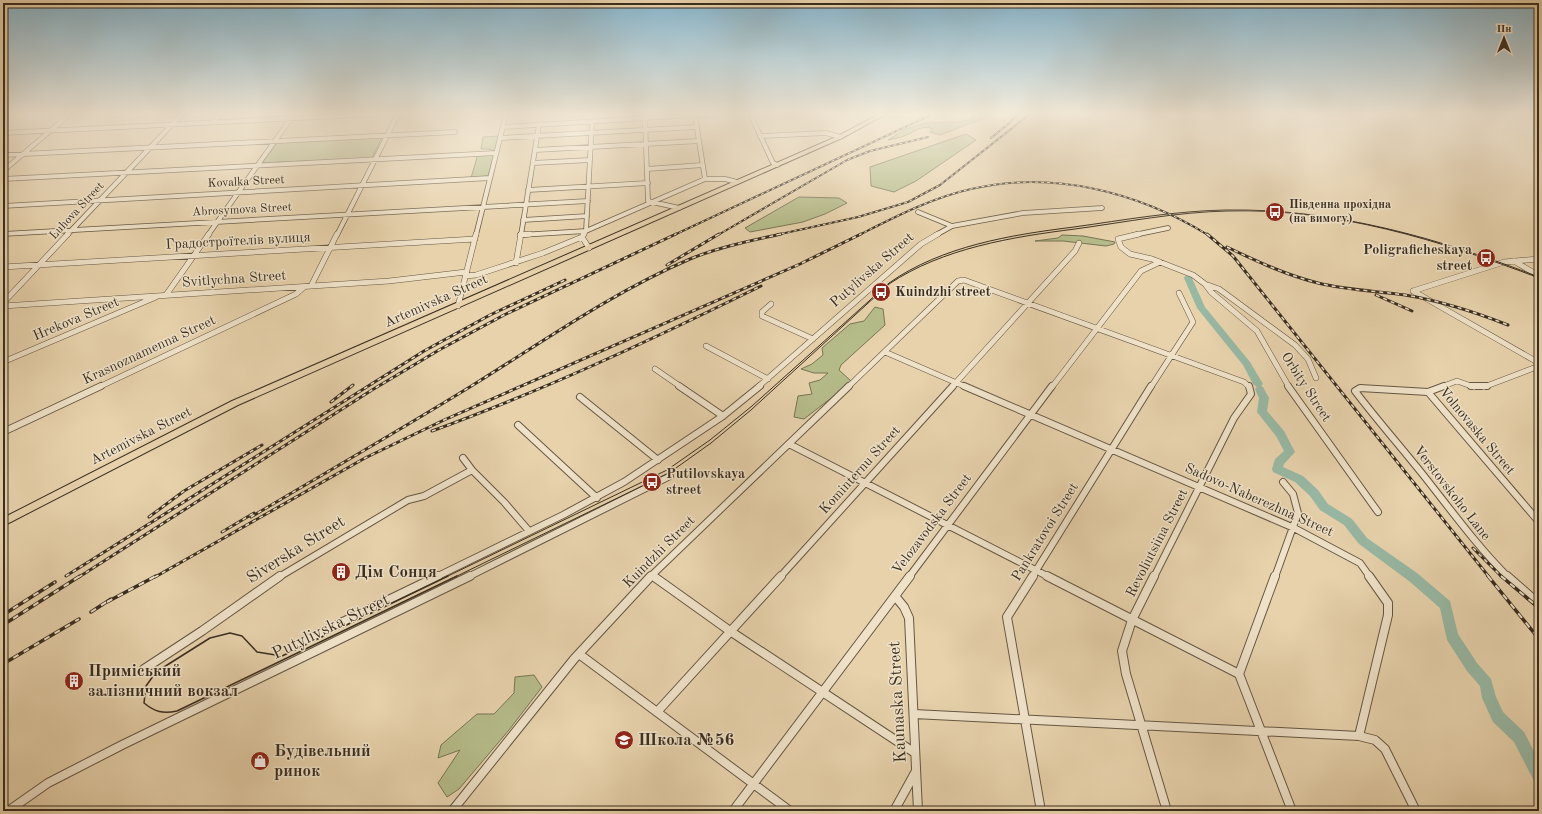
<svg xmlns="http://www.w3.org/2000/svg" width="1542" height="814" font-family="'Old Standard TT',serif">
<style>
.green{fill:#b5bc8a;stroke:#787555}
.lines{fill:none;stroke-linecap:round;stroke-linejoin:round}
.river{fill:#98b8a4;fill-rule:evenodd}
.minor-far3-casing{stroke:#655743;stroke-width:5.5}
.minor-far2-casing{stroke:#655743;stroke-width:6}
.minor-far1-casing{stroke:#655743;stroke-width:8}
.minor-casing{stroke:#655743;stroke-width:10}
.major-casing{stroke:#3a2e20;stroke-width:2}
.minor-far3{stroke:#efe2c9;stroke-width:4}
.minor-far2{stroke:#efe2c9;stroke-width:5}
.minor-far1{stroke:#efe2c9;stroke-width:6}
.minor{stroke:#efe2c9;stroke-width:8}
.major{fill:#e7d2ac;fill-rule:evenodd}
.tram-far1{stroke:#3a2e20;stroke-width:1}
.tram{stroke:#3a2e20;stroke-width:1.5}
.rail-far2-casing{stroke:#3a2e20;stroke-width:2}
.rail-far1-casing{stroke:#3a2e20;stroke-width:3}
.rail-casing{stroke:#3a2e20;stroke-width:3.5}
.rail-far2{stroke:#efe2c9;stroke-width:1;stroke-dasharray:3;stroke-linecap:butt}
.rail-far1{stroke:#efe2c9;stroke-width:1.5;stroke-dasharray:4;stroke-linecap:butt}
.rail{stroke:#efe2c9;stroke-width:2;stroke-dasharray:6;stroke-linecap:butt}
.labels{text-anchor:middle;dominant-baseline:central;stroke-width:3;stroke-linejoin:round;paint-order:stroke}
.far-street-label{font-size:12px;fill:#3a2e20;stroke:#efe2c9}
.far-poi-label{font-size:12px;font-weight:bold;fill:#3a2e20;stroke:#efe2c9;text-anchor:start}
.street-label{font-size:14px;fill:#3a2e20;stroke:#efe2c9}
.poi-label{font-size:14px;font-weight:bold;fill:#3a2e20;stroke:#efe2c9;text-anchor:start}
.near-street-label{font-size:17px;fill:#3a2e20;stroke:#efe2c9}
.near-poi-label{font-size:17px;font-weight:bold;fill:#3a2e20;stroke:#efe2c9;text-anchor:start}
</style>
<rect width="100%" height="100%" fill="#e7d2ac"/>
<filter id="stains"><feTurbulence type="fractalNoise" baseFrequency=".005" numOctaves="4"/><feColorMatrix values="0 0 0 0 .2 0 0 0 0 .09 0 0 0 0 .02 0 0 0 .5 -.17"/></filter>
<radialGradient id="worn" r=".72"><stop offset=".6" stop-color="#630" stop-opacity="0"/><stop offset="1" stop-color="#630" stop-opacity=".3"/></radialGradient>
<!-- green -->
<path class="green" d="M 979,114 L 994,114 L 940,135 L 930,132 L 933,129 C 922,124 914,132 904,136 C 899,138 893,139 888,140 L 906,129 L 926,123 L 959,122 L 973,119 L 973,116 Z
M 966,134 L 976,140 L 916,181 L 894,192 L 871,186 L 870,167 Z
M 499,136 L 495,151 L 488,149 L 481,149 L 483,137 Z
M 382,137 L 372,158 L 262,163 L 277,143 Z
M 478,154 L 494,155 L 488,176 L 471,178 Z
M 799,197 L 839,198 L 847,203 L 825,214 L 803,222 L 750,232 L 745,228 Z
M 1062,235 L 1083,236 L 1115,242 L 1114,244 L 1106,246 L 1063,241 L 1035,241 L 1058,238 Z
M 875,307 L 883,309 L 885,325 L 841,365 L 839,370 L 852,382 L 804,419 L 794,417 L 798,396 L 812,394 L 809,383 L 820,380 L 828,373 L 814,373 L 801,369 L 812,364 L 823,355 L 822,348 L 850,324 L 864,321 Z
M 534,675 L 542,687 L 509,730 L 459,789 L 447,797 L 438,783 L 460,750 L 438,758 L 441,745 L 477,714 L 494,714 L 514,693 L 515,677 Z"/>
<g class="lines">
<!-- river -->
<path class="river" d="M 1185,276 L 1191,276 L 1205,307 L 1250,362 L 1263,384 L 1261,386 L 1263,387 L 1269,398 L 1267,411 L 1284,431 L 1295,452 L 1284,464 L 1283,467 L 1303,476 L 1318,490 L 1328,504 L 1352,519 L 1367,538 L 1417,573 L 1450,601 L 1458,634 L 1477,663 L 1491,679 L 1496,697 L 1503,712 L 1524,732 L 1539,761 L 1539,783 L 1534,781 L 1514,742 L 1493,722 L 1482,698 L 1480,686 L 1467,671 L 1447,640 L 1440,608 L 1409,581 L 1359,544 L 1344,525 L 1320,510 L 1310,496 L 1295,482 L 1273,472 L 1272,469 L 1275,459 L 1284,451 L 1276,436 L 1257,412 L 1259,398 L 1255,389 L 1257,387 L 1253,384 L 1243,365 L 1197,308 L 1184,278 Z"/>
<defs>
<path id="minor-far3" d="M 750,114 L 773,163 L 777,165
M 695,116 L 705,179
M 645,119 L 648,201 L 679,208
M 214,122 L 221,114
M 503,127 L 710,114
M 3,133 L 379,114
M 760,136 L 826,133 L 840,137
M 500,138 L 697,127
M 535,150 L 699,141
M 3,155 L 455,132
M 533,163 L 590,160
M 647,169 L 703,165
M 3,171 L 70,114
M 3,179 L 496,153
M 528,190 L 648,183
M 3,206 L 490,178
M 918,212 L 952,226
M 523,220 L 587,216
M 586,231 L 592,122
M 3,234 L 588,201
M 67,235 L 182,114
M 208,235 L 292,117
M 337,235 L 398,114
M 476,235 L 506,114
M 520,235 L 586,231
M 521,235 L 539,125
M 583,235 L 586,231 L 705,179 L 725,179 L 737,182
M 936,235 L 952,226 L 1023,213 L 1102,208
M 1134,235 L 1168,228"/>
<path id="minor-far2" d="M 1139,234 L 1118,239 L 1121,247 L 1130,254 L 1152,259 L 1193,275 L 1205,284 L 1219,289 L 1295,345 L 1308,359 L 1316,378
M 520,235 L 530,234
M 582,237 L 589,248
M 1514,261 L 1539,276
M 516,263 L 521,234
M 3,267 L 475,239
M 465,276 L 476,275 L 543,253 L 582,237 L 584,234
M 1205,284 L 1211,292 L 1257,331 L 1289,387
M 311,286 L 337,234
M 1413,291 L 1539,363
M 1413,291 L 1504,262 L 1539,259
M 166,295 L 209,234
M 3,303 L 68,234
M 771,304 L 762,312 L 762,316 L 813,339
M 3,306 L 389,281 L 466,272
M 458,306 L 476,234
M 706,346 L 768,379
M 885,352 L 966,387
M 3,362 L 156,297
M 655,369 L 681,387
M 99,387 L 296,294 L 304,287
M 758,387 L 921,244 L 938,234
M 848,387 L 958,281 L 964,280 L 1244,382 L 1249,387
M 952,387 L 1075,251 L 1079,243
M 1052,387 L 1141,271 L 1160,262
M 1151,387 L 1193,322 L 1179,293
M 1441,387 L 1457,381 L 1474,387
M 1484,387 L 1539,366"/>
<path id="minor-far1" d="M 679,386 L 723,416
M 964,386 L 1294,528 L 1360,563 L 1370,577
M 1288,386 L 1378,512
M 1444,386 L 1428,392 L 1360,388 L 1355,391 C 1377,420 1401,447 1424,476 C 1451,510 1477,546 1508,577
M 1471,386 L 1487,386
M 1428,392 L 1539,522
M 580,397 L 658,460
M 518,425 L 597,498
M 3,432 L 101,386
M 789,444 L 1049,577
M 463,458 L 472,470 L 504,502 L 529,531
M 652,575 L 654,577
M 279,577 L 408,500 L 424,496 L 472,470
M 436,577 L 563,515 L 624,482 L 723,416 L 760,386
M 468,577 L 670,476
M 650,577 L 849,386
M 780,577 L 953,386
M 909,577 L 1052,386
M 1032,577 L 1151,386
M 1154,577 L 1234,418 L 1251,394 L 1249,386
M 1275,577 L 1298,513 L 1293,494 L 1283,482"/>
<path id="minor" d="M 653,576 L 730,631 L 915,753
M 1033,576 L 1007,617 L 1041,811
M 1047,576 L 1239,674
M 1154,576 L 1132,620 L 1122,651 L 1126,674 L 1167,811
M 1275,576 L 1239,674 L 1292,811
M 1369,576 L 1388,603 L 1388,615 L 1359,736 L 1375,740 L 1385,749 L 1416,811
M 1507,576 L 1539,604
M 895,596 L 904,607 L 909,618 L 918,811
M 291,647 L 438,576
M 579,654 L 790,811
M 144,669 L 202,631 L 280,576
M 657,712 L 781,576
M 914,714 L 1359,736
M 8,811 L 48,783 L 122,745 L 470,576
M 452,811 L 574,659 L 651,576
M 733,811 L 910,576
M 894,811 L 916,771"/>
<path id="major" d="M 880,114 L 886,114 L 842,138 L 238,405 L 3,526 L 3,518 L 232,401 L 838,136 Z"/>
</defs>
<!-- minor-far3 casing -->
<use href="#minor-far3" class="minor-far3-casing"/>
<!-- minor-far2 casing -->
<use href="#minor-far2" class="minor-far2-casing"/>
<!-- minor-far1 casing -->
<use href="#minor-far1" class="minor-far1-casing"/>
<!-- minor casing -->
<use href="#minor" class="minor-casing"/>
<!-- major casing -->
<use href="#major" class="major-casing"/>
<!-- minor-far3 -->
<use href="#minor-far3" class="minor-far3"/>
<!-- minor-far2 -->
<use href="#minor-far2" class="minor-far2"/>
<!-- minor-far1 -->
<use href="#minor-far1" class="minor-far1"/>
<!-- minor -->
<use href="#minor" class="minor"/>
<!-- major -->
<use href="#major" class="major"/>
<!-- tram-far1 -->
<path class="tram-far1" d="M 446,577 L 667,470 L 710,440 L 752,406 L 889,283 C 942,246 1010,235 1074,227 C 1124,220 1174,211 1225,210 C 1334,208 1438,238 1539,277
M 455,577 L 669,473 L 711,443 L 751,410 L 889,284 C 943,248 1012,237 1075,229 C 1126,222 1177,212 1228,211 C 1336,208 1439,240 1539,278"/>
<!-- tram -->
<path class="tram" d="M 448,576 L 282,656 L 257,652 L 242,636 L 230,633 L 210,638 L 156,672 L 146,686 L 144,703 C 155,712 163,714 177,711 L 457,576"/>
<defs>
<path id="rail-far2" d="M 1005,127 L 1018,114
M 991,138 L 1008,124
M 674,235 L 933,114
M 718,235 L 847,160 L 870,151 L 928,137
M 776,235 L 858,217 L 908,202 L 940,185 L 1030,114
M 859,235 C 895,217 931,198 971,189 C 1053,170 1138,192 1208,235"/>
<path id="rail-far1" d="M 1207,234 L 1233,256 L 1489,577
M 1227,247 C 1256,261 1286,275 1318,283 C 1347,290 1376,291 1405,295 C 1441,301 1475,312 1508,325
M 667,265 L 719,234
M 1376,295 L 1412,311
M 331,402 L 353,385
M 432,431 C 545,390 653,339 761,286
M 149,517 L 184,491 L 262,445
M 251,517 C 325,473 400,430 473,385 C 544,341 613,292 690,259 C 719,247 750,241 781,234
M 222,532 L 254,513
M 1473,548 L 1502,577
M 66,576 L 424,351 L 490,315 L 565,280
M 79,577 L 372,390 L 439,350 L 504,315 L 676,234
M 155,577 L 365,458 L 444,420 L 800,264 L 861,234"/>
<path id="rail" d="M 1488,576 L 1539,639
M 1501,576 L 1539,608
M 107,602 L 156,576
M 91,612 L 111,599
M 3,615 L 55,582
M 3,625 L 80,576
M 3,664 L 79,619"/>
</defs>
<!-- rail-far2 casing -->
<use href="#rail-far2" class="rail-far2-casing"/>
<!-- rail-far1 casing -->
<use href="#rail-far1" class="rail-far1-casing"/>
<!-- rail casing -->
<use href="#rail" class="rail-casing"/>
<!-- rail-far2 -->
<use href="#rail-far2" class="rail-far2"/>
<!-- rail-far1 -->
<use href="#rail-far1" class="rail-far1"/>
<!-- rail -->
<use href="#rail" class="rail"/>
</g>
<!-- sky -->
<linearGradient id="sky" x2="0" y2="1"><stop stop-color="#88b6cd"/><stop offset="0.5" stop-color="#f4ebda"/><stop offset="1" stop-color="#f4ebda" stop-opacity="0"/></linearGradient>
<rect width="1542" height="228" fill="url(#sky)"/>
<!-- icons -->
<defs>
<symbol id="bus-disc" viewBox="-11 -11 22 22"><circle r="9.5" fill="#8f2418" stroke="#efe2c9"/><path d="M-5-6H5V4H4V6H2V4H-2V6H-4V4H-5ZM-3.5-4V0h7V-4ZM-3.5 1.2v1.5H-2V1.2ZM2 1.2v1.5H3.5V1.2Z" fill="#fff"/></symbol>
<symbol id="building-disc" viewBox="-11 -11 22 22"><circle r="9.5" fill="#8f2418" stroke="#efe2c9"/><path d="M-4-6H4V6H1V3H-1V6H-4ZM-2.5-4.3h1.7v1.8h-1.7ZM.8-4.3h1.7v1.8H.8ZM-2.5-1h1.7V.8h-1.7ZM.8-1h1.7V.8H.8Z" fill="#fff"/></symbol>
<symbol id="school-disc" viewBox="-11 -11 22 22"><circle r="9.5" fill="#8f2418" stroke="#efe2c9"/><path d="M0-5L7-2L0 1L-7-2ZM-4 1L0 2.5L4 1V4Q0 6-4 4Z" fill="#fff"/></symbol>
<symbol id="shop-disc" viewBox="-11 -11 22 22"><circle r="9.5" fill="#8f2418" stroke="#efe2c9"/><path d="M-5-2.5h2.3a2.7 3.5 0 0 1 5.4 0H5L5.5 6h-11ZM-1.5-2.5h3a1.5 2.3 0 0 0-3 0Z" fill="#fff"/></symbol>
</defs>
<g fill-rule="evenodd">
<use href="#bus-disc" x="1264" y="201" width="22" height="22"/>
<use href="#bus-disc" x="1475" y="247" width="22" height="22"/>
<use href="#bus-disc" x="870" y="281" width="22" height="22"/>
<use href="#bus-disc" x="641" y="471" width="22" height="22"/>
<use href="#building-disc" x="330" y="561" width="22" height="22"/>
<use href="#building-disc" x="63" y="670" width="22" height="22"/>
<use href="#school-disc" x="613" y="729" width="22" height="22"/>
<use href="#shop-disc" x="249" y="750" width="22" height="22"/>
</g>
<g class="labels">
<!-- far-street labels -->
<g class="far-street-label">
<text transform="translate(246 182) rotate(-3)">Kovalka Street</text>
<text transform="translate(242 210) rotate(-3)">Abrosymova Street</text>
<text transform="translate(77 211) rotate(-47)">Luhova Street</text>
</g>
<!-- far-poi labels -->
<g class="far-poi-label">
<text x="1289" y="205">Південна прохідна<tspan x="1289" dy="14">(на вимогу)</tspan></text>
</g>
<!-- street labels -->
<g class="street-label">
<text transform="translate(238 241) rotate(-3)">Градостроїтелiв вулиця</text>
<text transform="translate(872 270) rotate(-41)">Putylivska Street</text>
<text transform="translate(234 279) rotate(-4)">Svitlychna Street</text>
<text transform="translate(436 301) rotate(-24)">Artemivska Street</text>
<text transform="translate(76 319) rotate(-23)">Hrekova Street</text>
<text transform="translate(149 350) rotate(-25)">Krasnoznamenna Street</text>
<text transform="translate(1306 387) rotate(57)">Orbity Street</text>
<text transform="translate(1477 431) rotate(50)">Volnovaska Street</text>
<text transform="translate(141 436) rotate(-27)">Artemivska Street</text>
<text transform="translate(860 470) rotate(-48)">Kominternu Street</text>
<text transform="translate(1452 493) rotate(52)">Verstovskoho Lane</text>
<text transform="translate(1259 500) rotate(24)">Sadovo-Naberezhna Street</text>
<text transform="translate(932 524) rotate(-53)">Velozavodska Street</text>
<text transform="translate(1045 532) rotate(-58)">Pankratovoi Street</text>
<text transform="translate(1157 543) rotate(-63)">Revoliutsiina Street</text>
<text transform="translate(659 552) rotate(-45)">Kuindzhi Street</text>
</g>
<!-- poi labels -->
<g class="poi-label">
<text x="1472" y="250" text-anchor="end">Poligraficheskaya<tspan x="1472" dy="16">street</tspan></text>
<text x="895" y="292">Kuindzhi street</text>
<text x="666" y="474">Putilovskaya<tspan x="666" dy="16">street</tspan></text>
</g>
<!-- near-street labels -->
<g class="near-street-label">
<text transform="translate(296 550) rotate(-32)">Siverska Street</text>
<text transform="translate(331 627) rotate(-26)">Putylivska Street</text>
<text transform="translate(898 702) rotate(-93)">Kaunaska Street</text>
</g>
<!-- near-poi labels -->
<g class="near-poi-label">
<text x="355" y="572">Дім Сонця</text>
<text x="88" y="671">Приміський<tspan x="88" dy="20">залізничний вокзал</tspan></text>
<text x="638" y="740">Школа №56</text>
<text x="274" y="751">Будівельний<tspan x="274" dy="20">ринок</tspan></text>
</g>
</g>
<!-- margin -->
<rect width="1542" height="814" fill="none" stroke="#e7d2ac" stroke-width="16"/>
<rect x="4" y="4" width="1534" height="806" fill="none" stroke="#3a2e20" stroke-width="2"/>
<rect x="8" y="8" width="1526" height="798" fill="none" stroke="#3a2e20"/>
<!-- north arrow -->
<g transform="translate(1504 38)" stroke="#efe2c9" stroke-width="3" paint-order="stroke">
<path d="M0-3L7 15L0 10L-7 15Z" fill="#3a2e20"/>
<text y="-6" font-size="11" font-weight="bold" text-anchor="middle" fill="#3a2e20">Пн</text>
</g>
<rect width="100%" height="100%" filter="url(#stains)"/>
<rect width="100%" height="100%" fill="url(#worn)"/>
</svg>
